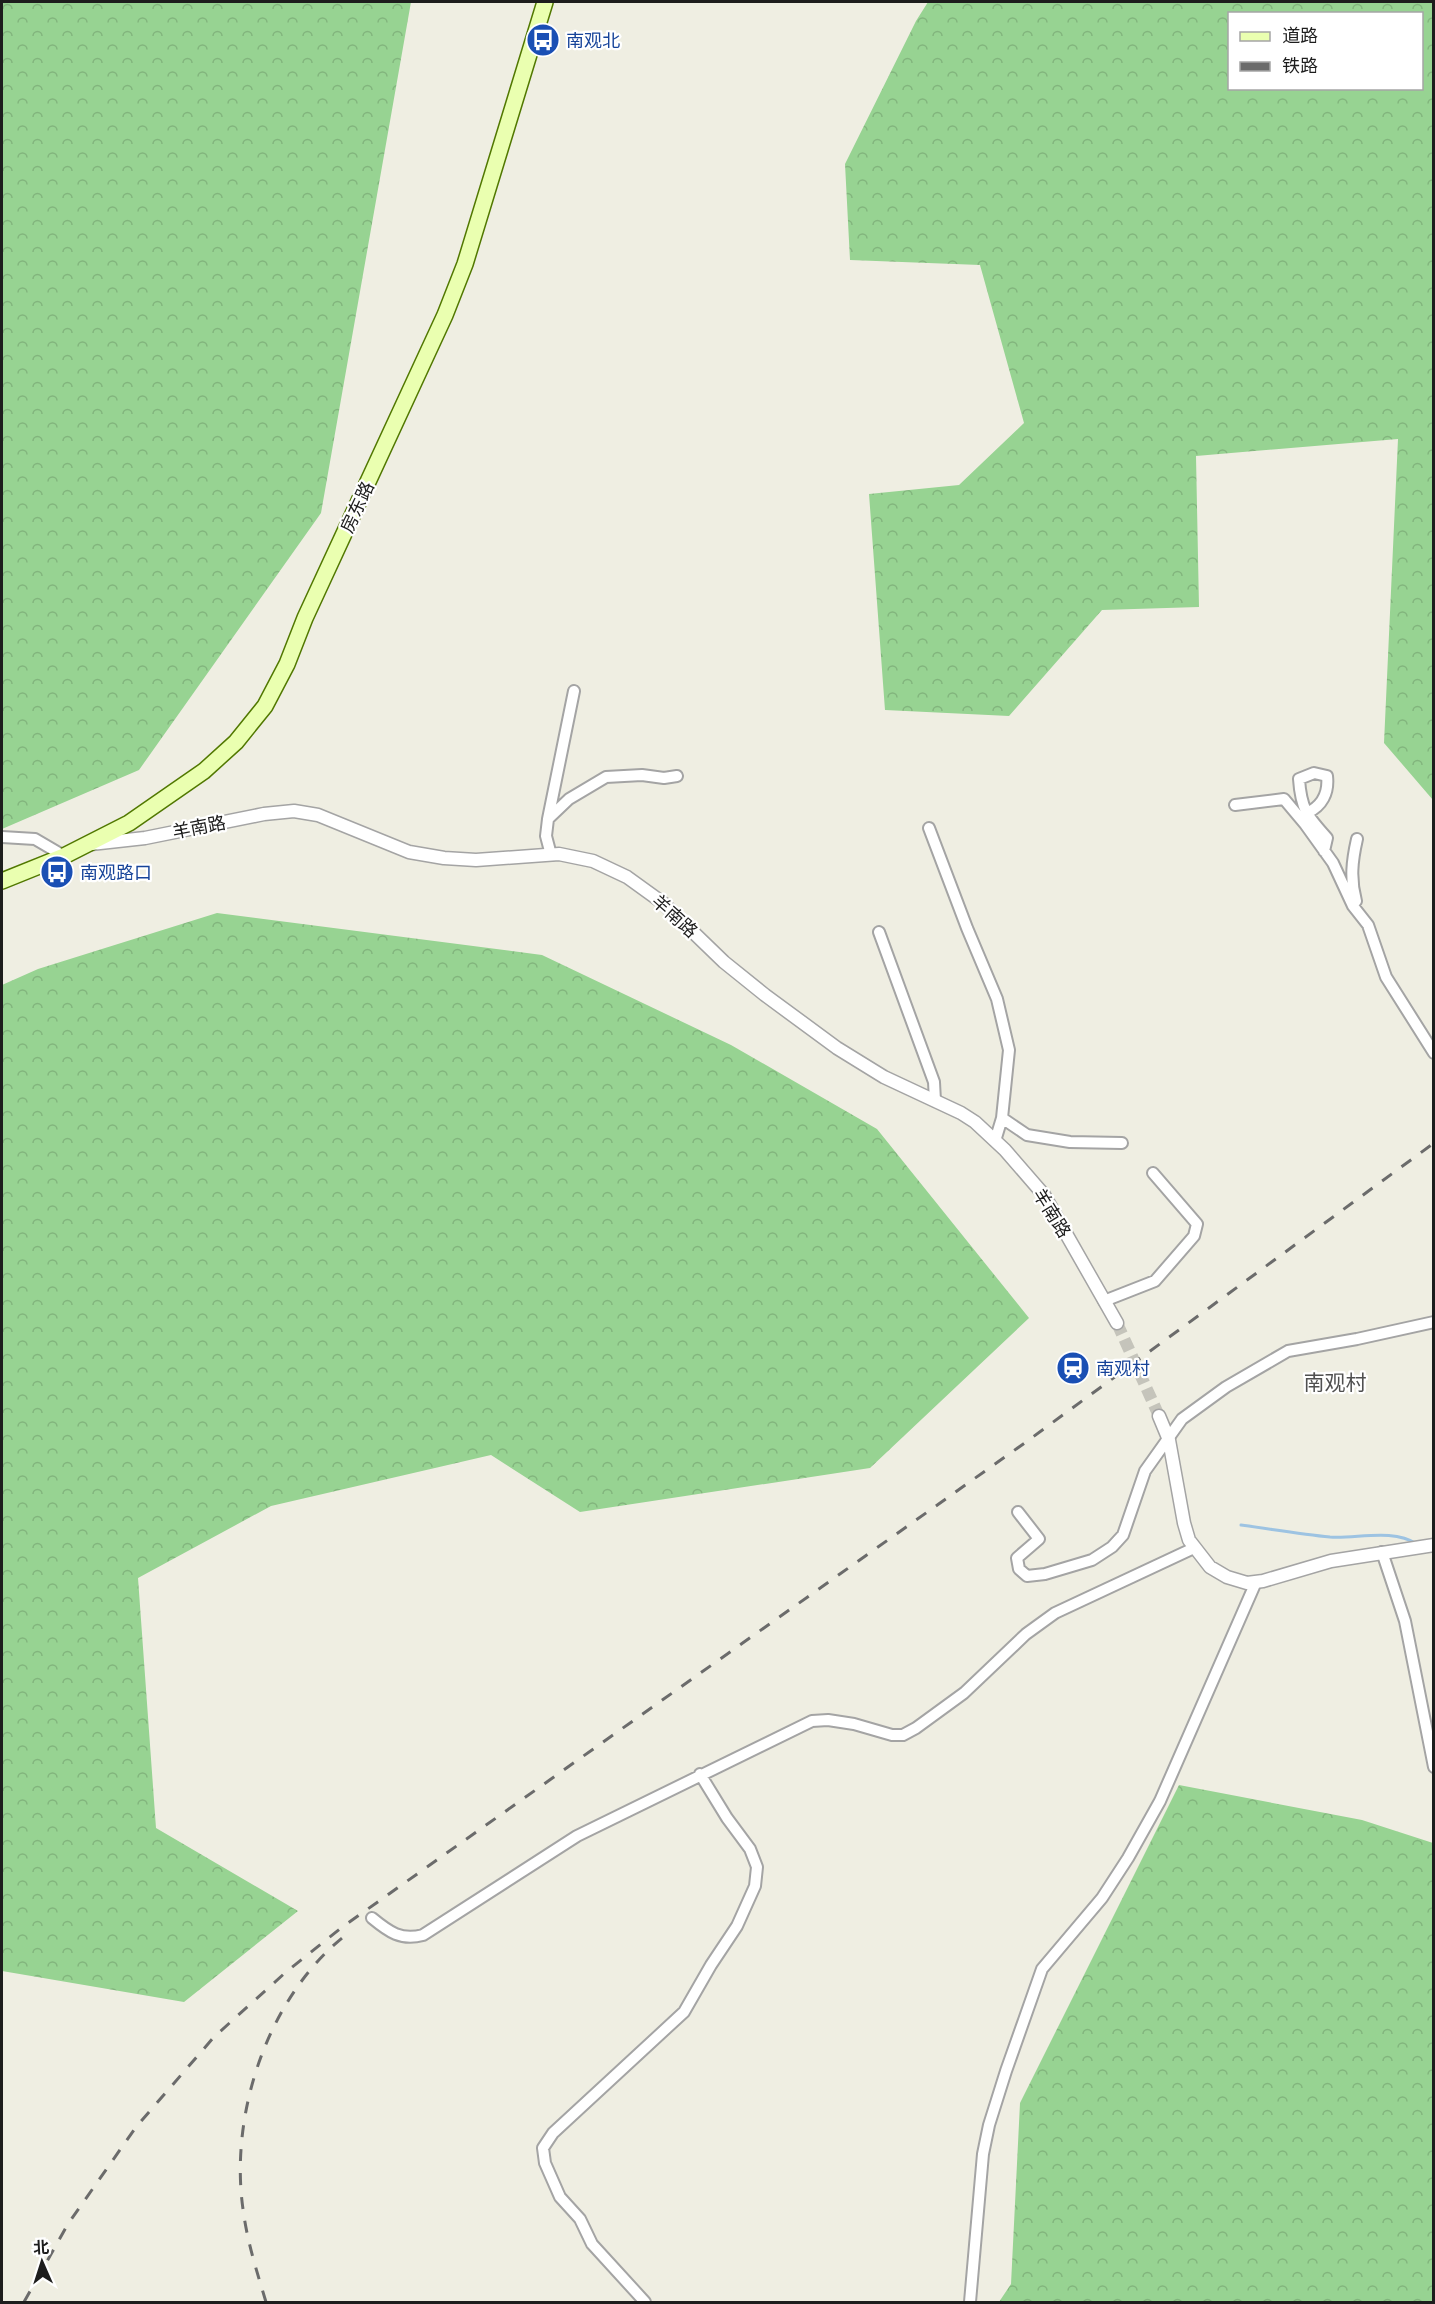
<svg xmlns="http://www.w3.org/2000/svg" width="1435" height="2304" font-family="'DejaVu Sans','Noto Sans SC',sans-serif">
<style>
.forest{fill:url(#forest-crowns);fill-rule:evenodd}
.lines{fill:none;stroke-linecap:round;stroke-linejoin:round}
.stream{stroke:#9dc3e2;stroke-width:3}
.tertiary-tunnel{stroke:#c5c4bb;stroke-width:12;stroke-dasharray:12 6;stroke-linecap:butt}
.minor-casing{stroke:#a4a4a4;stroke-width:14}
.tertiary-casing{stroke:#a4a4a4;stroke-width:15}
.secondary-casing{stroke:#517800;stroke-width:18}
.minor{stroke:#fff;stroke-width:10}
.tertiary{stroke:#fff;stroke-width:12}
.secondary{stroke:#eaffb0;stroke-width:15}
.rail{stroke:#6b6b6b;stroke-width:3;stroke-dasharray:12 12;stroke-linecap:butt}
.labels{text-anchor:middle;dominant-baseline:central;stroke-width:4.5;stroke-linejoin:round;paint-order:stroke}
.transit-label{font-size:18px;fill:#164399;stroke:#fff;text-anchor:start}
.street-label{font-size:18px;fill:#1d1d1d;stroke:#fff}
.quarter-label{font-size:21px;fill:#505050;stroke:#fff}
</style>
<defs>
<pattern id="forest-crowns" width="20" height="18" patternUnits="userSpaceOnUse" patternTransform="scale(1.5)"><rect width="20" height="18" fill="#97d392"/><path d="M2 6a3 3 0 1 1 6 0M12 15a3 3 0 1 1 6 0" fill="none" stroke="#82b57d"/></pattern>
</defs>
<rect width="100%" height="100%" fill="#efeee2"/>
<!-- forest -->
<path class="forest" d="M 2,2 L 411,2 L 321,513 L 139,770 L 2,829 Z
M 928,2 L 1433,2 L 1433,800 L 1384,743 L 1398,439 L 1196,456 L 1199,607 L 1102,610 L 1009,716 L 885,710 L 869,494 L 959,485 L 1024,423 L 980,265 L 850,260 L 845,164 L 916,21 ZM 1230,14 L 1422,14 L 1422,88 L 1230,88 Z
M 217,913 L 542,955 L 731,1045 L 877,1129 L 1029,1318 L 870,1468 L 580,1512 L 491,1455 L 271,1506 L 138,1578 L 156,1828 L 298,1911 L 184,2002 L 2,1971 L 2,985 L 38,969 Z
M 1179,1785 L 1362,1820 L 1433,1843 L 1433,2302 L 999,2302 L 1011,2284 L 1020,2103 Z"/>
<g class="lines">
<!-- stream -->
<path class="stream" d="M 1241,1525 C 1271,1529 1300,1534 1330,1537 C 1357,1539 1392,1528 1417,1544"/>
<!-- tertiary-tunnel -->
<path class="tertiary-tunnel" d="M 1117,1323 L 1159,1416"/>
<defs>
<path id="minor" d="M 1235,805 L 1284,799 L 1305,824 L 1333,863 L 1353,906 L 1368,925 L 1386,977 L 1434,1053
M 1307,813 C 1322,806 1329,793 1327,776 L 1314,773 L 1299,779 C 1301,809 1307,816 1327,838 L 1324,851
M 548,819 L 574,691
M 929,828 L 967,928 L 997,999 L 1009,1050 L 1002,1118 L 995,1141
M 2,837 L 35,839 L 64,856
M 551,855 L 546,836 L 548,819 L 569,799 L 606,777 L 642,775 L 664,778 L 677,776
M 1356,901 C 1350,879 1352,861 1357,839
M 879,932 L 934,1082 L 935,1101
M 1002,1118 L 1027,1135 L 1070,1142 L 1122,1143
M 1104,1301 L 1155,1281 L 1194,1236 L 1197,1224 L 1153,1173
M 1018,1512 L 1039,1539 L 1017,1558 L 1019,1569 L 1027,1576 L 1045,1574 L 1092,1560 L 1112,1547 L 1123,1535 L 1145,1471 L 1182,1419 L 1226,1387 L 1288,1351 L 1357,1339 L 1434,1322
M 1382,1552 L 1405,1621 L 1434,1767
M 372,1918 C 389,1932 401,1941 423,1935 L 577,1836 L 812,1721 L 828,1720 L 854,1724 L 892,1735 L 903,1735 L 916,1728 L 964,1693 L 1026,1634 L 1055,1613 L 1194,1548
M 645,2302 L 592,2244 L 580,2219 L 560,2197 L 545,2163 L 543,2148 L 553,2133 L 684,2012 L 711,1965 L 737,1926 L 755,1886 L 757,1867 L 750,1849 L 727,1818 L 700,1774
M 970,2302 L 983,2154 L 989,2125 L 1006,2071 L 1042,1969 L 1102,1898 L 1128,1858 L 1160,1801 L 1256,1582"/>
<path id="tertiary" d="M 91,844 L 145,838 L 264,814 L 294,811 L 318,815 L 409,852 L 444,858 L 476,860 L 559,854 L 593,861 L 627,877 L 663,903 L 724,962 L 765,995 L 837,1048 L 884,1077 L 961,1113 L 975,1122 L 1005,1150 L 1044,1195 L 1117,1323
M 1159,1416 L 1169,1440 L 1184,1523 L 1189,1540 L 1210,1567 L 1227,1577 L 1247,1583 L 1263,1581 L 1331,1561 L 1434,1545"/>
<path id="secondary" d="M 2,881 L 64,856 L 129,823 L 204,771 L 236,742 L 265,706 L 287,664 L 305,618 L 445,315 L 465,264 L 545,2"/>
</defs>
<!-- minor casing -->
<use href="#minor" class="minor-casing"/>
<!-- tertiary casing -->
<use href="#tertiary" class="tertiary-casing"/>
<!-- secondary casing -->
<use href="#secondary" class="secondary-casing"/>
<!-- minor -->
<use href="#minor" class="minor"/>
<!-- tertiary -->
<use href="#tertiary" class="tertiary"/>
<!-- secondary -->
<use href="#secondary" class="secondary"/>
<!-- rail -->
<path class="rail" d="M 24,2302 L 68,2224 L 136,2127 L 214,2037 L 286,1972 L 341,1928 L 1026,1442 L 1434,1143
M 266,2302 C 257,2272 247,2241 243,2209 C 229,2111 270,1991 351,1931"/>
</g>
<!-- icons -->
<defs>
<symbol id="bus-disc" viewBox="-11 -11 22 22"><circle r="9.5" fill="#1a4fb4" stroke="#fff"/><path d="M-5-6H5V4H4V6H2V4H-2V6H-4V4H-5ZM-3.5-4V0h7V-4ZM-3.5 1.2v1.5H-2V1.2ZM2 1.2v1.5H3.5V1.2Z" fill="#fff"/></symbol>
<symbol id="station-disc" viewBox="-11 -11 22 22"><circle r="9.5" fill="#1a4fb4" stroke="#fff"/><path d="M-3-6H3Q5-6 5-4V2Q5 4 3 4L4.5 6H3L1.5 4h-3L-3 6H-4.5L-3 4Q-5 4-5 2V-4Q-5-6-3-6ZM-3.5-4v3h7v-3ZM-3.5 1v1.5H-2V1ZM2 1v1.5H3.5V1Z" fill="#fff"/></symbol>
</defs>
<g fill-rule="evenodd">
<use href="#bus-disc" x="524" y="21" width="38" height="38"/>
<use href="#bus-disc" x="38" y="853" width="38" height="38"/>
<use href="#station-disc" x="1054" y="1349" width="38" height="38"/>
</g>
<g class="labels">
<!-- transit labels -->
<g class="transit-label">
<text x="566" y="40">南观北</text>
<text x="80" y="872">南观路口</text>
<text x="1096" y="1368">南观村</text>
</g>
<!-- street labels -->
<g class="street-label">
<text transform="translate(357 507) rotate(-65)">房东路</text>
<text transform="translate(199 827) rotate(-11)">羊南路</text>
<text transform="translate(675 916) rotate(42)">羊南路</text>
<text transform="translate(1052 1213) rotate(58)">羊南路</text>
</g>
<!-- quarter labels -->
<g class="quarter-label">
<text x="1335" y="1383">南观村</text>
</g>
</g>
<!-- border -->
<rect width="1435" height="2304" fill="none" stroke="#1d1d1d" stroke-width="6"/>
<!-- legend -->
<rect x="1228" y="12" width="195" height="78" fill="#ffffff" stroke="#a5a5a5" stroke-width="1.5"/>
<rect x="1240" y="32" width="30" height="9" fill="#eaffb0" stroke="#a5a5a5" stroke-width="1.5"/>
<text x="1282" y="42" font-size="18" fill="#1d1d1d">道路</text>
<rect x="1240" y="62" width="30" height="9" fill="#6b6b6b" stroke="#a5a5a5" stroke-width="1.5"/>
<text x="1282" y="72" font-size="18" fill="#1d1d1d">铁路</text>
<!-- north arrow -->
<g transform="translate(42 2262) rotate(357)" stroke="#ffffff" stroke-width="4.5" paint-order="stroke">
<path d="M0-4.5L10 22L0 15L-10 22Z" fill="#1d1d1d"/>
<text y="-9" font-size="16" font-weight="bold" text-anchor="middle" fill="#1d1d1d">北</text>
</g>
</svg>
